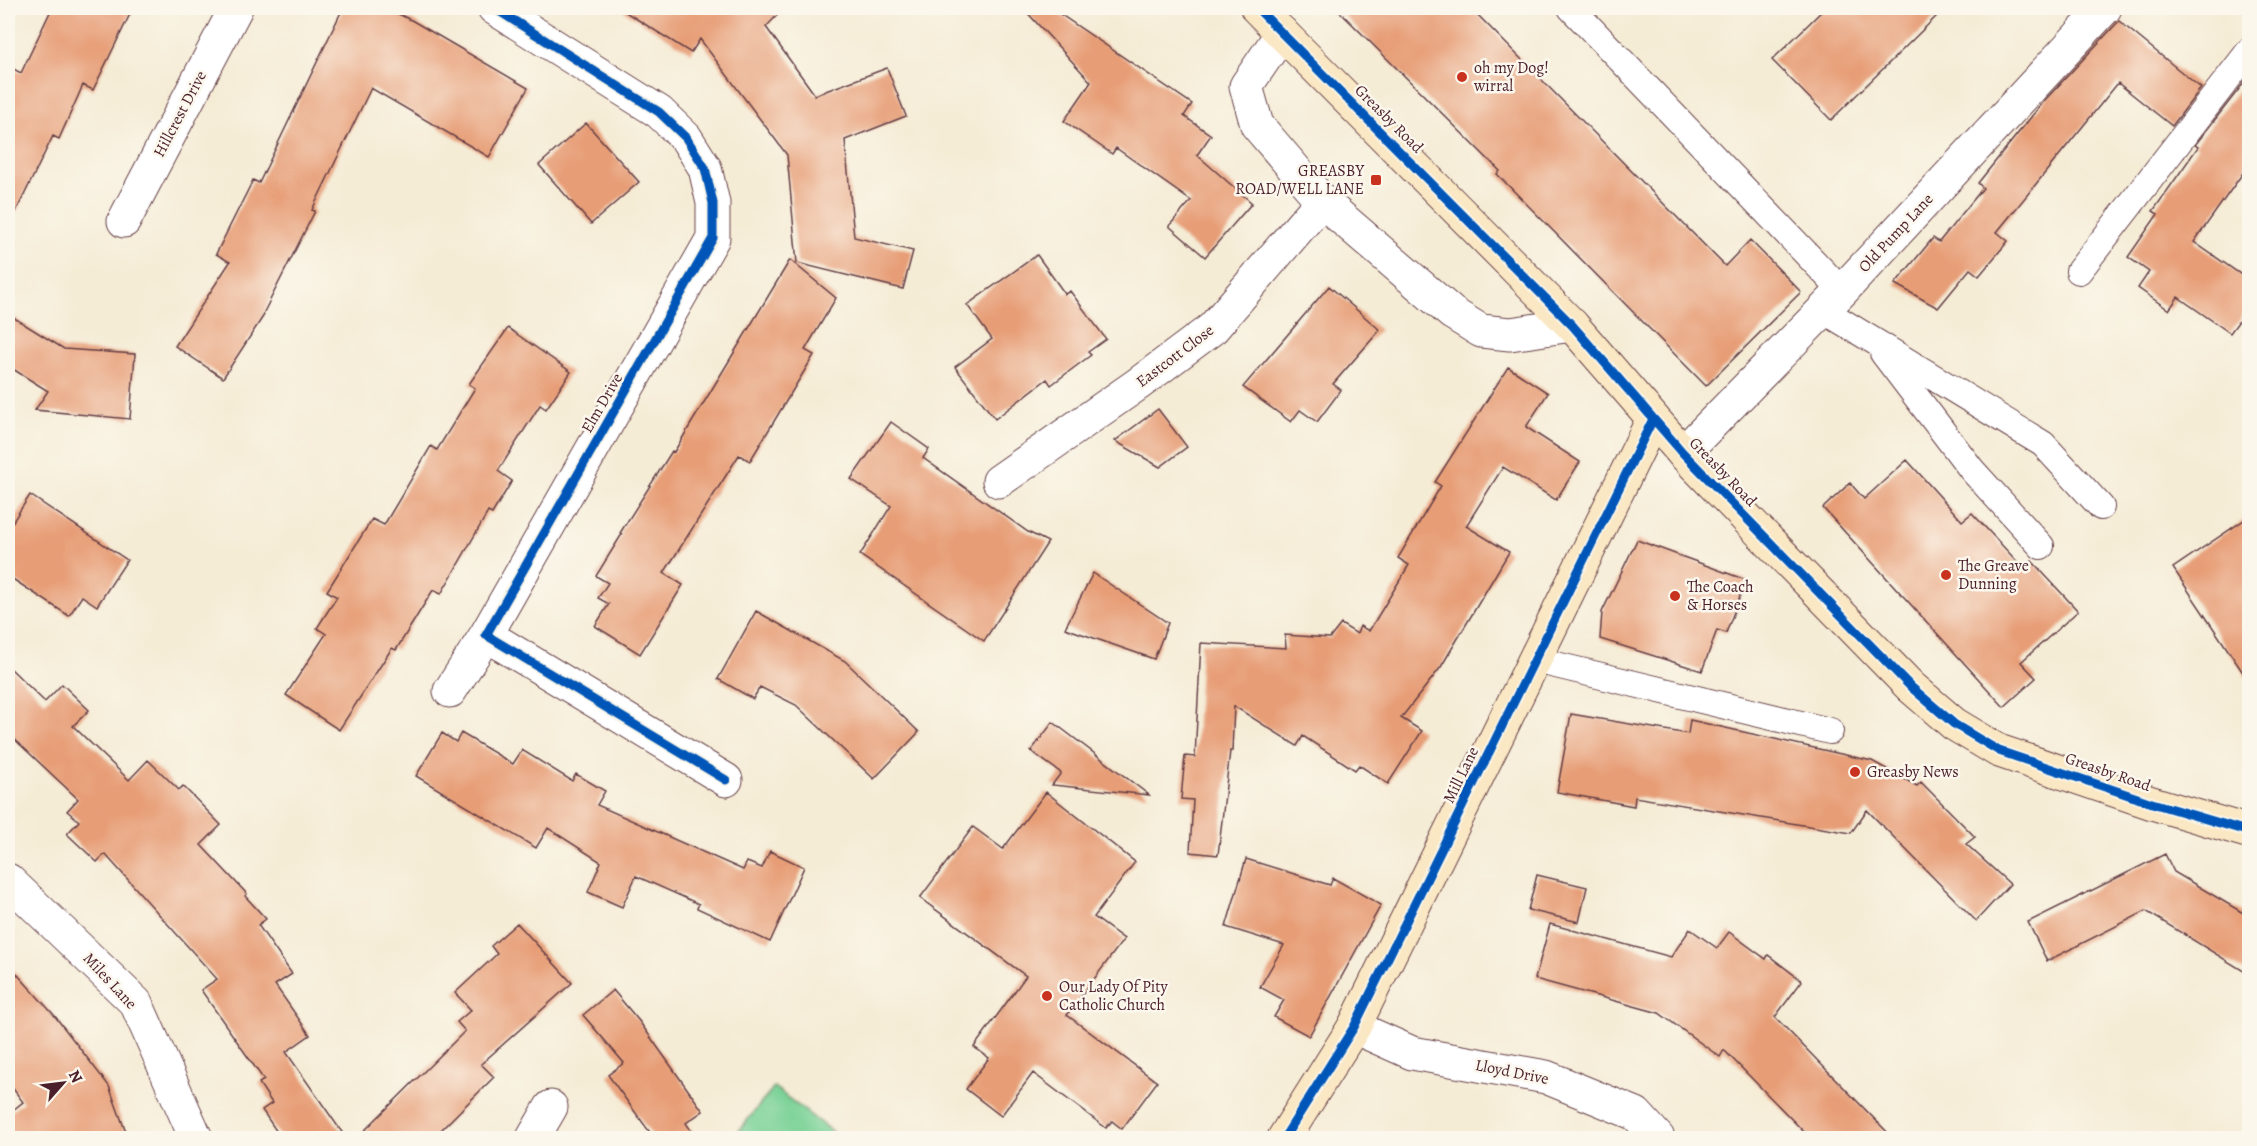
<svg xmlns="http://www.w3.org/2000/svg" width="2257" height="1146" font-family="Alegreya,serif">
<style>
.green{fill:#79d196;stroke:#627860;stroke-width:1.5}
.building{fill:#e79e77}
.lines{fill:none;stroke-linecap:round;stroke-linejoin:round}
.lane-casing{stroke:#643e45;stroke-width:28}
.street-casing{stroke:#643e45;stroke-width:35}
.secondary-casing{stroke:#643e45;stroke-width:35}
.lane{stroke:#fff;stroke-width:26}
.street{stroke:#fff;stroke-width:33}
.secondary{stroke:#fae7c3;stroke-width:33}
.cycleway-casing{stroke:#fbf7ec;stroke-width:13}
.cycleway{stroke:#0057b8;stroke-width:9}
.poi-dot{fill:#c8321e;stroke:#fbf7ec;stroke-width:2}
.labels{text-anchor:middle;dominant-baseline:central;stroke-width:5;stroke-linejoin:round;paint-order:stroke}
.poi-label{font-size:16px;fill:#4a1f2b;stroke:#fbf7ec;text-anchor:start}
.street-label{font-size:16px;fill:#4a1f2b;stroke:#fbf7ec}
</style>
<rect width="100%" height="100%" fill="#fbf7ec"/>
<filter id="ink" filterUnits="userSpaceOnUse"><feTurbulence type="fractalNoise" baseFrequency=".0167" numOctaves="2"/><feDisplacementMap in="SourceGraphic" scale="12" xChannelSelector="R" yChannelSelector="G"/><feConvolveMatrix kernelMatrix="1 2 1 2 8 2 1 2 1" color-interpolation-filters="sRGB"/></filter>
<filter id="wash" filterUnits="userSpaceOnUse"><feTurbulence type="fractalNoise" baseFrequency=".008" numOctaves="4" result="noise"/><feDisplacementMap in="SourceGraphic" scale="24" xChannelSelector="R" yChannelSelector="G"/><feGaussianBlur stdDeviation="1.35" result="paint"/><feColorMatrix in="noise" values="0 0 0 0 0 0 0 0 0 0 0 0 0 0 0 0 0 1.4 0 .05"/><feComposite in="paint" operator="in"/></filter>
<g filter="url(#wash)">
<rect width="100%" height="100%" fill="#f5ecd6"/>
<!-- green -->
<path class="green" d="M 774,1087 L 840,1138 L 733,1138 Z"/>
<g id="blocks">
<!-- building -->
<path class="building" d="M 52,8 L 133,8 L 93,90 L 83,85 L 59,139 L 53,136 L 8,228 L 8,66 L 21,73 Z
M 343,8 L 386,8 L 413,21 L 528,88 L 489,157 L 371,88 L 312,210 L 315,211 L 263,314 L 264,315 L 223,378 L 175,346 L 230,262 L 216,254 L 253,180 L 259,183 Z
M 619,8 L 784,8 L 766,27 L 815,95 L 887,68 L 906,116 L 845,140 L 854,237 L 913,251 L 903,289 L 797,263 L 787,155 L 700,39 L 691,53 Z
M 1023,8 L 1051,8 L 1192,104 L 1184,116 L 1211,135 L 1197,155 L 1252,203 L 1205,257 L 1169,226 L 1191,201 L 1116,148 L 1112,154 L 1064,121 L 1091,82 Z
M 1336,8 L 1471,8 L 1725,266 L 1750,240 L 1801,292 L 1706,386 L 1497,174 L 1500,171 Z
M 1825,8 L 1945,8 L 1831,120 L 1772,60 Z
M 2119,21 L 2201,88 L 2172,126 L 2118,83 L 1997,232 L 2008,241 L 1979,276 L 1970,269 L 1938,308 L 1895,284 L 1933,238 L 1939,242 L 1983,188 L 1978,183 L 2044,101 Z
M 2250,75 L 2250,163 L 2194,242 L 2250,281 L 2250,306 L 2230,333 L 2178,297 L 2169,310 L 2138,288 L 2149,272 L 2128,257 L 2158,214 L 2153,211 L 2198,147 L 2195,145 Z
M 586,123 L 639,182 L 591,224 L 539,165 Z
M 1037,255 L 1065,294 L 1070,291 L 1106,339 L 1088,352 L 1091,355 L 1051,385 L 1047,379 L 995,419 L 955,367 L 992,339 L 967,305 Z
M 790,260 L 836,298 L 805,350 L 814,355 L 750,461 L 739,455 L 664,573 L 683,585 L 640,654 L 595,626 L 609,604 L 598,598 L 608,583 L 596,576 L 622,534 L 620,533 L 672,451 L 674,452 Z
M 1329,286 L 1380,330 L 1333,384 L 1341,390 L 1317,422 L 1300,410 L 1291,422 L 1243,387 Z
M 8,314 L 64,349 L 135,354 L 130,419 L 35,410 L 48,391 L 8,366 Z
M 508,328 L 571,372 L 546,409 L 540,405 L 498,471 L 512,481 L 492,514 L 488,512 L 441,594 L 433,590 L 396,650 L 392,648 L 339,730 L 286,695 L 326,634 L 317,628 L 337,597 L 327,591 L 372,519 L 384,525 L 431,446 L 437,450 L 475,388 L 469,384 Z
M 1508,367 L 1548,393 L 1526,427 L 1580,462 L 1556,500 L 1503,467 L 1466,526 L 1509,552 L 1441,667 L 1401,718 L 1422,731 L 1388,784 L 1359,765 L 1355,770 L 1303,736 L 1297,746 L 1234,706 L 1232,751 L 1230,751 L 1218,855 L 1190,852 L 1193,800 L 1181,799 L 1185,756 L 1195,757 L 1201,643 L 1286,648 L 1285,635 L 1330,638 L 1341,624 L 1357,634 L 1360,626 L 1369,631 L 1409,565 L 1398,558 L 1441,486 L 1435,482 Z
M 1158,409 L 1187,447 L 1160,467 L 1115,441 Z
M 891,422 L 929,449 L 923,458 L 1028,532 L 1048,542 L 984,641 L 860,555 L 891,506 L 851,479 Z
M 1907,460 L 1962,521 L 1972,513 L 2024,569 L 2032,561 L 2078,611 L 2021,662 L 2036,678 L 2004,707 L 1823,508 L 1850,483 L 1864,499 Z
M 30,495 L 127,560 L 97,606 L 82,596 L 69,616 L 8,576 L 8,529 Z
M 2250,516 L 2250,683 L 2173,568 Z
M 1637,540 L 1746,580 L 1726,633 L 1717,630 L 1702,671 L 1600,639 L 1602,612 Z
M 1093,573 L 1168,623 L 1154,659 L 1065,628 Z
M 756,611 L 845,661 L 919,732 L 874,779 L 796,705 L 760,687 L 753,699 L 718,679 Z
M 8,666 L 45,702 L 62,684 L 89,710 L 73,726 L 129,780 L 148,760 L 179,790 L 183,786 L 221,825 L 201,845 L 247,894 L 245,896 L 266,919 L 258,925 L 292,974 L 275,985 L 310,1035 L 286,1052 L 346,1138 L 281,1138 L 262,1110 L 272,1103 L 259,1083 L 264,1080 L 201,990 L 217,979 L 105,854 L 97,862 L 67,834 L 79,821 L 67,811 L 78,799 L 8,733 Z
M 1571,714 L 1688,734 L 1690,720 L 1872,761 L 1917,786 L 1921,782 L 1975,837 L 1966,844 L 2010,884 L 1976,921 L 1867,810 L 1851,833 L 1635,797 L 1634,806 L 1557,792 Z
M 1053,722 L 1149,795 L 1052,785 L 1061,773 L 1031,751 Z
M 442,733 L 456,742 L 461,733 L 513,764 L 522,750 L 572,781 L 576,774 L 605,791 L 597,805 L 743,870 L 747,862 L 762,868 L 770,851 L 804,867 L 770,942 L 697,908 L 699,904 L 636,876 L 622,907 L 588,892 L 601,862 L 548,828 L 536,848 L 416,776 Z
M 1046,792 L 1135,862 L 1094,917 L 1124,939 L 1067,1015 L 1157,1082 L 1122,1129 L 1112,1121 L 1106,1128 L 1033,1073 L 1001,1116 L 966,1089 L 989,1058 L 974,1047 L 1026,976 L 920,898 L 973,827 L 1003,849 Z
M 2165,854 L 2174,872 L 2250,917 L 2250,975 L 2146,911 L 2047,961 L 2028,922 Z
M 1246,859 L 1330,885 L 1333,878 L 1381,905 L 1309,1036 L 1274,1017 L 1284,1000 L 1260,987 L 1284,945 L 1226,927 Z
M 1537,875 L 1587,887 L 1579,922 L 1528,910 Z
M 517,923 L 572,983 L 481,1064 L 494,1077 L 433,1138 L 357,1138 L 465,1031 L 457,1022 L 471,1010 L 455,993 L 497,954 L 491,946 Z
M 1550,924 L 1671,957 L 1690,929 L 1717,948 L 1729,932 L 1766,959 L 1768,955 L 1802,981 L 1775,1017 L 1893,1138 L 1810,1138 L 1724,1050 L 1720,1057 L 1659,1013 L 1535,979 Z
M 8,964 L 54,1015 L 109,1086 L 128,1138 L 8,1138 L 8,1114 L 23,1102 L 8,1082 Z
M 613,990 L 639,1021 L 703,1111 L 686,1123 L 696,1138 L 654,1138 L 608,1075 L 624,1063 L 583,1015 Z"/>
</g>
</g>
<g filter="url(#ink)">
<use href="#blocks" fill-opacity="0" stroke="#643e45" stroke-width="1.5"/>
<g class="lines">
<defs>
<path id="lane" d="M 1571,8 L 1842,291
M 2079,271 L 2250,50
M 1823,310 L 2043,444 L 2101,507
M 1883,353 L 1972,470 L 2041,546
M 1535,660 L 1830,731"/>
<path id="street" d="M 494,8 L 659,112 L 686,138 L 705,168 L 713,203 L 713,238 L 486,635 L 726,780
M 1282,33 L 1246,86 L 1257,125 L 1322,201 L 1452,313 L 1481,331 L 1510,334 L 1572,325
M 124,221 L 236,8
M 1683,453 L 1842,291 L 2105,8
M 999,481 L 1138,384 L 1213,328 L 1322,201
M 450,691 L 486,635
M 8,880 L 136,1003 L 196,1138
M 1354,1027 L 1412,1053 L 1546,1077 L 1636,1114 L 1658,1138
M 533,1138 L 551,1107"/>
<path id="secondary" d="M 1257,8 L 1572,325 L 1683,453 L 1911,687 L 1954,724 L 1999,751 L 2152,803 L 2250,832
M 1284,1138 L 1354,1027 L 1653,419"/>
</defs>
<!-- lane casing -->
<use href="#lane" class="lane-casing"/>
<!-- street casing -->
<use href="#street" class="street-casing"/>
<!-- secondary casing -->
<use href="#secondary" class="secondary-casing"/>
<!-- lane -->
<use href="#lane" class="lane"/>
<!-- street -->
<use href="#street" class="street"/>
<!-- secondary -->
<use href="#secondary" class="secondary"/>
<defs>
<path id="cycleway" d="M 494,8 L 659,112 L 686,138 L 705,168 L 713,203 L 713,238 L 486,635 L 726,780
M 1257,8 L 1572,325 L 1683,453 L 1911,687 L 1954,724 L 1999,751 L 2152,803 L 2250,832
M 1284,1138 L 1354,1027 L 1653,419"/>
</defs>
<!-- cycleway casing -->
<use href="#cycleway" class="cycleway-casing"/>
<!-- cycleway -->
<use href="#cycleway" class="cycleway"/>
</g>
</g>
<!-- markers -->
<g class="poi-dot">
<circle cx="1462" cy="77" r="6"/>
<rect x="1370" y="174" width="12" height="12" rx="3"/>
<circle cx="1946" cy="575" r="6"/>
<circle cx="1675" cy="596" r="6"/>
<circle cx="1855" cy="772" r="6"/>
<circle cx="1047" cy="996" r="6"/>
</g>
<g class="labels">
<!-- poi labels -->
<g class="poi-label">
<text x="1474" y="68">oh my Dog!<tspan x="1474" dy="18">wirral</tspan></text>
<text x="1364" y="171" text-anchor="end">GREASBY<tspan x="1364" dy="18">ROAD/WELL LANE</tspan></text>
<text x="1958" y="566">The Greave<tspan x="1958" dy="18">Dunning</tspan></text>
<text x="1687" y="587">The Coach<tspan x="1687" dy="18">&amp; Horses</tspan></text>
<text x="1867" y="772">Greasby News</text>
<text x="1059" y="987">Our Lady Of Pity<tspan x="1059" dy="18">Catholic Church</tspan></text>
</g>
<!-- street labels -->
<g class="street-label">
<text transform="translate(180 114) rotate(-62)">Hillcrest Drive</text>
<text transform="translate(1389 119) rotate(45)">Greasby Road</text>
<text transform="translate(1896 233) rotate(-47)">Old Pump Lane</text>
<text transform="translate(1175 356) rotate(-37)">Eastcott Close</text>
<text transform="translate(602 403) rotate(-60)">Elm Drive</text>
<text transform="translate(1723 472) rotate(46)">Greasby Road</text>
<text transform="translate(2108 772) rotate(19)">Greasby Road</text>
<text transform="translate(1461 775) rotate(-64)">Mill Lane</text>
<text transform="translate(110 981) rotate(47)">Miles Lane</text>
<text transform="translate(1512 1072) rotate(11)">Lloyd Drive</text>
</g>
</g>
<!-- margin -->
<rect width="2257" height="1146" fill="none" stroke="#fbf7ec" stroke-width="30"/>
<!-- north arrow -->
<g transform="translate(63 1083) rotate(62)" stroke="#fbf7ec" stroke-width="4.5" paint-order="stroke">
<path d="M0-4.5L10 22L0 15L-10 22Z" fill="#4a1f2b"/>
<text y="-9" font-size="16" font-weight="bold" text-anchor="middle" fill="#4a1f2b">N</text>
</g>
</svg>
